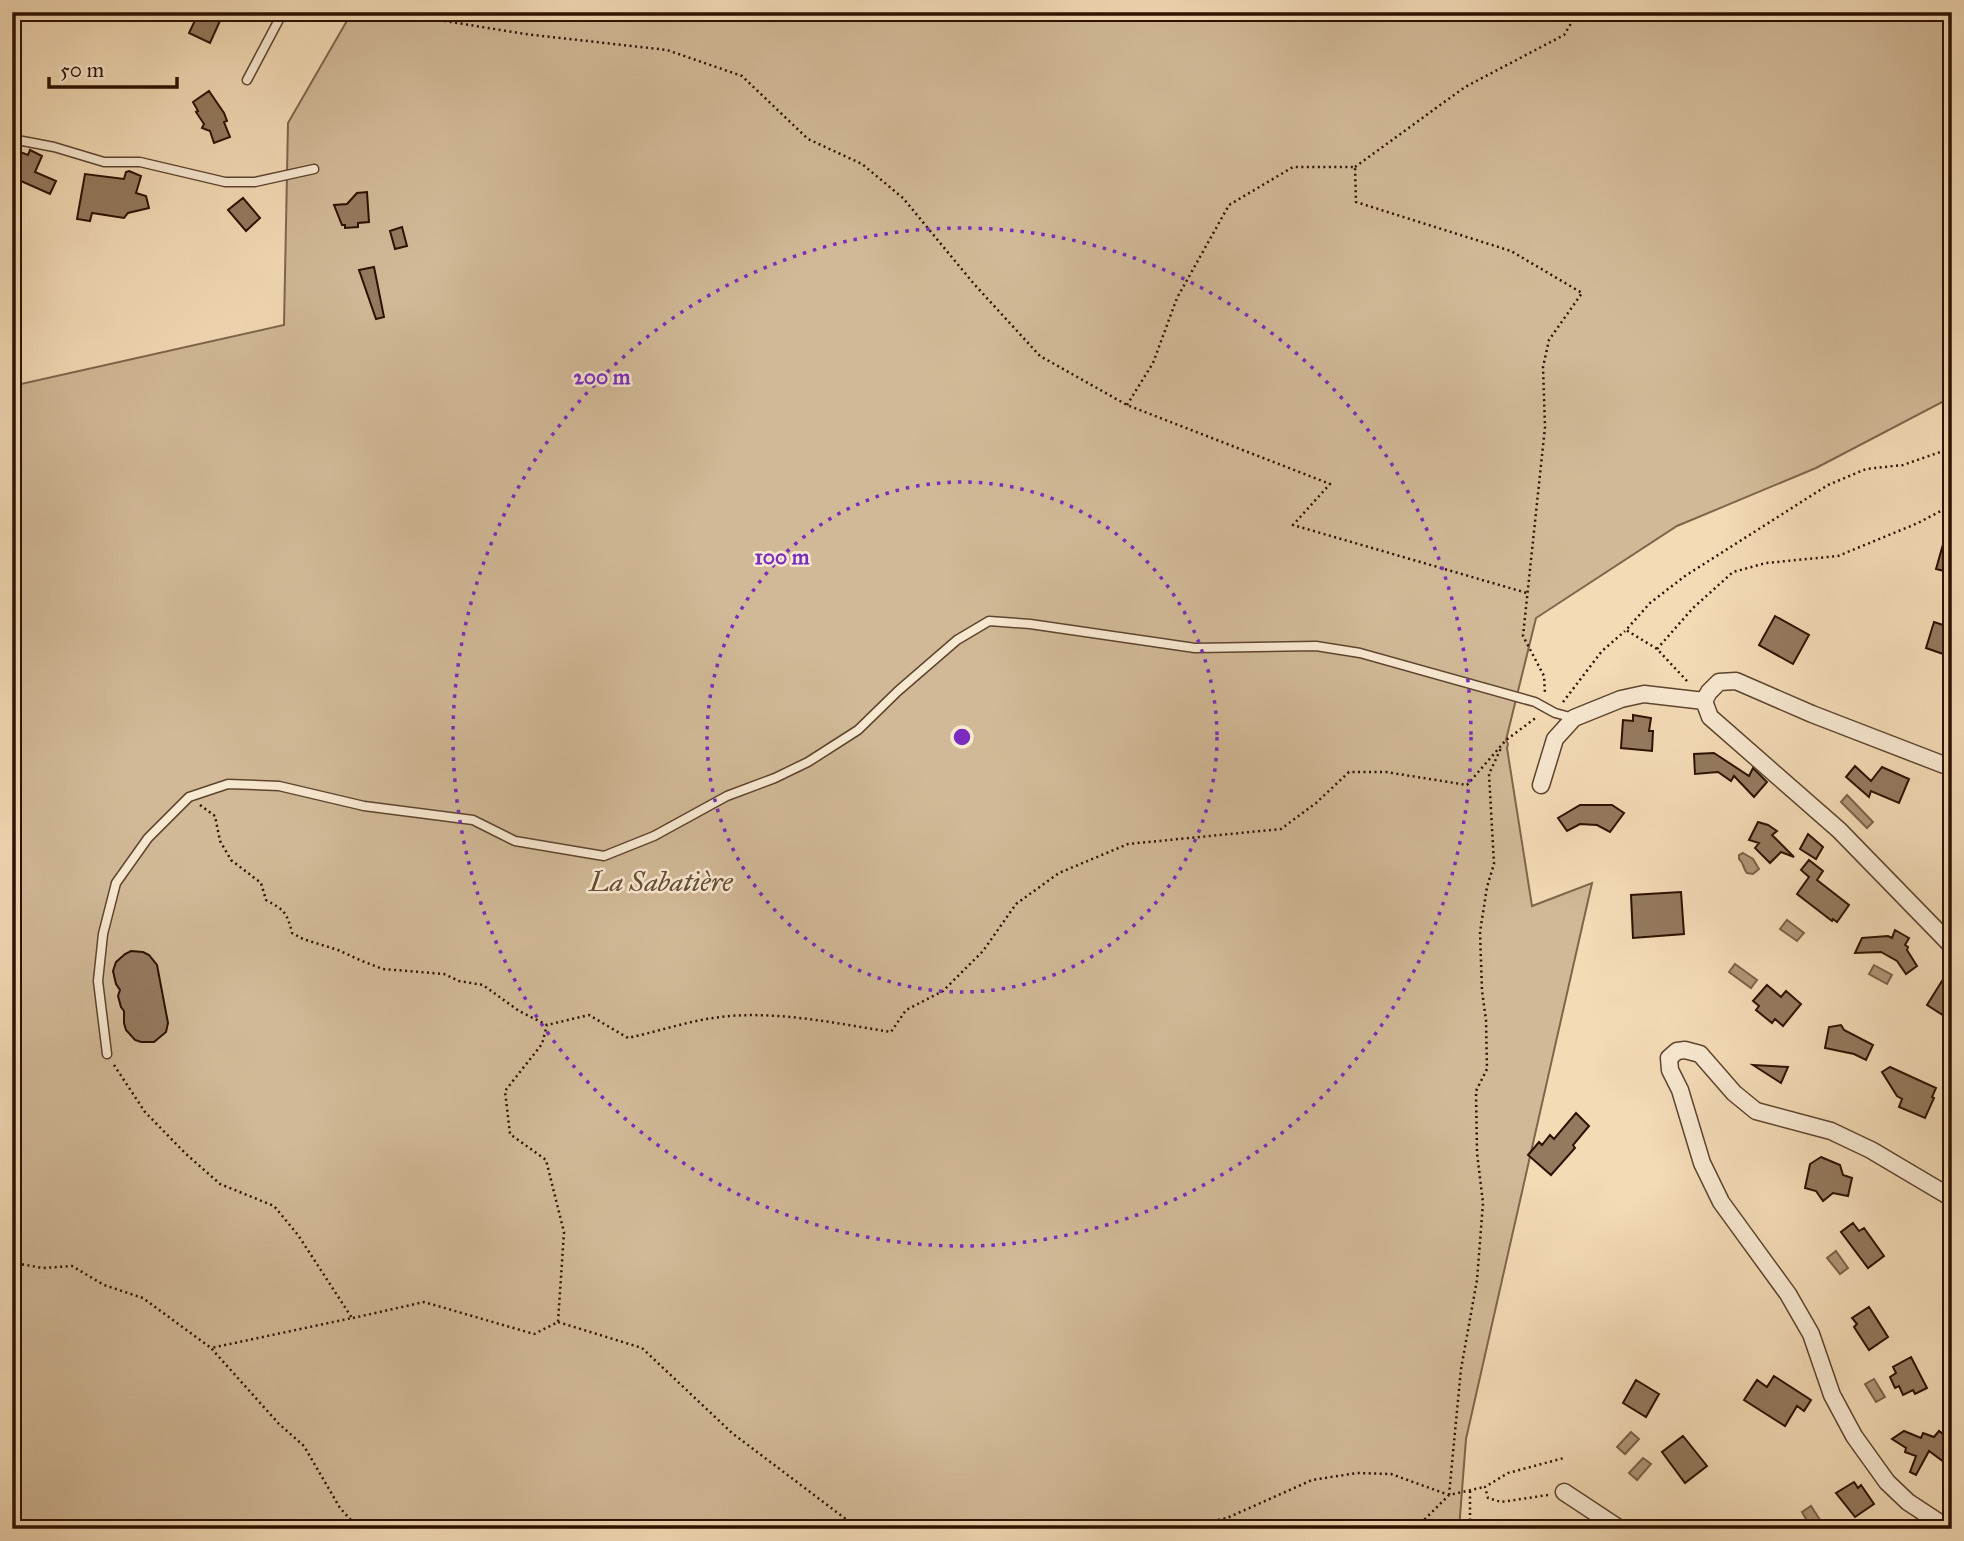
<svg xmlns="http://www.w3.org/2000/svg" width="1964" height="1541" font-family="'IM FELL Great Primer',serif">
<style>
.green{fill:#d1b997;stroke:#7f654c;stroke-width:2}
.water{fill:#b09678;stroke:#7c6148;stroke-width:2}
.building{fill:#947a5f;stroke:#2d1100;stroke-width:2}
.lines{fill:none;stroke-linecap:round;stroke-linejoin:round}
.service-casing{stroke:#5e442e;stroke-width:11}
.minor-casing{stroke:#5e442e;stroke-width:19}
.path{stroke:#2d1100;stroke-width:2.5;stroke-dasharray:2 3.5;stroke-linecap:butt}
.service{stroke:#f7e8d0;stroke-width:8}
.minor{stroke:#f7e8d0;stroke-width:16}
.ring{fill:none;stroke:#7b2cbf;stroke-width:3.5;stroke-dasharray:3.5 7}
.labels{text-anchor:middle;dominant-baseline:central;stroke-width:5;stroke-linejoin:round;paint-order:stroke}
.park-label{font-size:28px;font-style:italic;fill:#664c35;stroke:#f7e8d0}
.centre{fill:#7b2cbf;stroke:#f7e8d0;stroke-width:3.5}
.ring-label{font-size:21px;text-anchor:middle;font-weight:bold;fill:#7b2cbf;stroke:#f7e8d0;stroke-width:5;stroke-linejoin:round;paint-order:stroke}
</style>
<rect width="100%" height="100%" fill="#f3dbb6"/>
<filter id="stains"><feTurbulence type="fractalNoise" baseFrequency=".00286" numOctaves="4"/><feColorMatrix values="0 0 0 0 .2 0 0 0 0 .09 0 0 0 0 .02 0 0 0 .5 -.17"/></filter>
<radialGradient id="worn" r=".72"><stop offset=".6" stop-color="#630" stop-opacity="0"/><stop offset="1" stop-color="#630" stop-opacity=".3"/></radialGradient>
<!-- green -->
<path class="green" d="M 352,12 L 460,12 L 610,20 L 615,12 L 1952,12 L 1952,397 L 1816,468 L 1677,526 L 1536,618 L 1506,740 L 1508,744 L 1507,748 L 1532,906 L 1592,883 L 1466,1439 L 1459,1529 L 12,1529 L 12,386 L 284,325 L 288,123 Z"/>
<!-- water -->
<path class="water" d="M 1847,795 L 1873,822 L 1867,828 L 1841,802 Z
M 1743,853 L 1753,859 L 1759,869 L 1753,874 L 1747,873 C 1743,869 1744,863 1739,859 L 1739,855 Z
M 1787,920 L 1804,933 L 1797,941 L 1780,929 Z
M 1735,964 L 1757,980 L 1751,988 L 1729,972 Z
M 1874,965 L 1892,975 L 1887,984 L 1869,974 Z
M 1836,1251 L 1848,1268 L 1840,1274 L 1827,1258 Z
M 1874,1379 L 1885,1397 L 1876,1402 L 1865,1384 Z
M 1631,1432 L 1639,1439 L 1625,1454 L 1617,1447 Z
M 1643,1458 L 1651,1464 L 1637,1480 L 1629,1473 Z
M 1811,1506 L 1824,1526 L 1820,1529 L 1812,1529 L 1802,1512 Z"/>
<!-- building -->
<path class="building" d="M 199,12 L 224,12 L 210,43 L 189,33 Z
M 209,91 L 224,113 L 227,121 L 224,122 L 230,137 L 214,143 L 210,131 L 202,128 L 204,124 L 196,112 L 198,111 L 193,102 Z
M 30,150 L 42,156 L 35,172 L 56,181 L 50,194 L 12,177 L 12,169 L 20,152 L 28,155 Z
M 129,171 L 141,176 L 136,193 L 146,196 L 149,208 L 128,213 L 124,218 L 92,213 L 90,221 L 77,219 L 85,174 L 124,179 L 126,172 Z
M 367,192 L 369,222 L 358,223 L 358,227 L 345,228 L 345,225 L 342,225 L 334,205 L 347,204 L 357,193 Z
M 243,198 L 260,218 L 246,231 L 228,210 Z
M 402,227 L 407,246 L 395,249 L 390,231 Z
M 374,267 L 384,317 L 376,319 L 359,270 Z
M 1948,527 L 1952,528 L 1952,573 L 1936,569 Z
M 1775,616 L 1809,635 L 1793,664 L 1759,645 Z
M 1934,622 L 1952,628 L 1952,657 L 1926,648 Z
M 1633,715 L 1651,718 L 1649,731 L 1653,731 L 1652,751 L 1621,748 L 1623,720 L 1633,721 Z
M 1714,753 L 1749,776 L 1753,768 L 1767,782 L 1754,797 L 1734,776 L 1731,781 L 1718,772 L 1695,774 L 1694,754 Z
M 1855,766 L 1871,781 L 1882,767 L 1909,779 L 1899,803 L 1871,791 L 1869,797 L 1846,777 Z
M 1580,805 L 1612,805 L 1624,813 L 1610,832 L 1597,825 L 1580,824 L 1567,831 L 1558,818 Z
M 1758,822 L 1768,825 L 1777,831 L 1772,835 L 1794,857 L 1781,852 L 1770,863 L 1755,848 L 1759,843 L 1749,840 Z
M 1808,834 L 1823,847 L 1816,859 L 1800,849 Z
M 1809,860 L 1823,871 L 1817,880 L 1849,905 L 1837,922 L 1833,919 L 1832,921 L 1797,894 L 1809,877 L 1801,870 Z
M 1681,892 L 1684,934 L 1633,938 L 1631,895 Z
M 1895,930 L 1909,938 L 1905,945 L 1908,947 L 1907,950 L 1917,966 L 1906,974 L 1897,961 L 1881,952 L 1855,953 L 1862,938 L 1888,936 L 1892,938 Z
M 131,951 L 143,952 L 149,955 L 157,965 L 168,1023 L 166,1032 L 154,1042 L 141,1042 L 135,1040 L 126,1030 L 124,1023 L 124,1011 L 121,1007 L 118,996 L 120,990 L 116,984 L 113,971 L 116,962 L 125,954 Z
M 1952,965 L 1952,1021 L 1927,1005 Z
M 1767,985 L 1781,997 L 1786,991 L 1801,1004 L 1783,1026 L 1775,1019 L 1772,1023 L 1756,1010 L 1759,1006 L 1753,1001 Z
M 1841,1025 L 1844,1030 L 1873,1045 L 1866,1060 L 1854,1054 L 1825,1048 L 1829,1027 Z
M 1753,1065 L 1788,1067 L 1781,1083 Z
M 1890,1067 L 1936,1088 L 1932,1097 L 1934,1098 L 1925,1118 L 1899,1107 L 1902,1099 L 1897,1096 L 1882,1072 Z
M 1576,1113 L 1589,1126 L 1573,1145 L 1575,1148 L 1551,1175 L 1528,1155 L 1539,1142 L 1542,1145 L 1550,1135 L 1554,1139 Z
M 1821,1157 L 1840,1165 L 1843,1175 L 1852,1178 L 1848,1196 L 1833,1193 L 1823,1201 L 1816,1191 L 1805,1188 L 1810,1164 Z
M 1853,1223 L 1859,1231 L 1864,1228 L 1884,1256 L 1868,1268 L 1841,1232 Z
M 1869,1307 L 1888,1337 L 1869,1350 L 1854,1327 L 1857,1324 L 1852,1318 Z
M 1911,1357 L 1927,1388 L 1915,1394 L 1913,1390 L 1903,1395 L 1899,1386 L 1895,1388 L 1890,1377 L 1896,1373 L 1893,1367 Z
M 1774,1376 L 1811,1400 L 1804,1411 L 1797,1406 L 1785,1426 L 1744,1400 L 1757,1380 L 1767,1387 Z
M 1636,1380 L 1659,1394 L 1646,1417 L 1623,1403 Z
M 1904,1431 L 1921,1438 L 1923,1433 L 1934,1437 L 1939,1431 L 1952,1441 L 1952,1468 L 1929,1451 L 1916,1475 L 1910,1472 L 1916,1456 L 1905,1452 L 1906,1448 L 1892,1439 Z
M 1683,1436 L 1707,1466 L 1685,1483 L 1662,1452 Z
M 1854,1482 L 1858,1488 L 1861,1485 L 1874,1504 L 1855,1517 L 1836,1493 Z"/>
<g class="lines">
<defs>
<path id="service" d="M 247,80 L 283,12
M 12,139 L 54,147 L 104,162 L 140,162 L 225,182 L 255,182 L 314,169
M 107,1054 L 98,981 L 103,934 L 116,883 L 148,838 L 189,797 L 228,784 L 279,786 L 364,806 L 473,820 L 515,841 L 604,856 L 654,836 L 727,796 L 775,778 L 808,762 L 858,730 L 898,691 L 957,640 L 989,621 L 1030,624 L 1195,648 L 1316,646 L 1360,653 L 1535,702 L 1555,713 L 1574,718"/>
<path id="minor" d="M 1952,768 L 1812,714 L 1736,681 L 1719,682 L 1709,692 L 1704,701 L 1710,717 L 1839,830 L 1952,946
M 1541,785 L 1555,739 L 1574,718 L 1621,699 L 1644,694 L 1704,701
M 1564,1492 L 1620,1529
M 1949,1529 L 1908,1502 L 1887,1482 L 1854,1436 L 1832,1395 L 1811,1334 L 1788,1294 L 1721,1202 L 1702,1163 L 1680,1090 L 1670,1070 L 1669,1058 L 1677,1051 L 1685,1050 L 1700,1054 L 1734,1093 L 1756,1111 L 1831,1131 L 1871,1150 L 1952,1198"/>
</defs>
<!-- service casing -->
<use href="#service" class="service-casing"/>
<!-- minor casing -->
<use href="#minor" class="minor-casing"/>
<!-- path -->
<path class="path" d="M 390,12 L 525,34 L 667,50 L 742,76 L 808,139 L 862,164 L 903,198 L 974,284 L 1040,356 L 1127,405 L 1330,484 L 1293,525 L 1527,593
M 1355,167 L 1465,87 L 1564,35 L 1578,12
M 1127,405 L 1153,363 L 1177,298 L 1229,205 L 1293,167 L 1355,167 L 1356,202 L 1511,251 L 1582,293 L 1549,340 L 1543,367 L 1545,427 L 1523,636 L 1544,676 L 1545,694
M 1657,649 L 1693,608 L 1733,572 L 1766,563 L 1838,556 L 1918,523 L 1952,505
M 1687,681 L 1657,649 L 1626,630 L 1650,603 L 1685,576 L 1828,485 L 1866,469 L 1903,465 L 1946,450 L 1952,438
M 1563,702 L 1602,651 L 1625,631
M 200,805 L 215,816 L 220,841 L 231,860 L 261,883 L 266,900 C 284,910 287,912 292,933 L 303,939 L 338,950 L 362,961 L 383,969 L 444,974 L 459,981 L 483,985 L 519,1011 L 547,1025 L 589,1015 L 628,1038 C 656,1032 685,1022 713,1018 C 770,1009 834,1023 891,1032 L 906,1010 L 943,991 L 983,951 L 1016,904 L 1059,873 L 1128,844 L 1281,829 L 1316,803 L 1349,772 L 1386,772 L 1467,785 L 1506,740 L 1537,717
M 114,1065 L 145,1112 L 185,1153 L 220,1184 L 274,1206 L 298,1235 L 352,1318 L 211,1348 L 279,1424 L 304,1446 L 340,1508 L 359,1529
M 12,1268 L 20,1264 L 43,1268 L 72,1266 L 104,1285 L 143,1298 L 211,1348
M 353,1318 L 424,1302 L 534,1334 L 558,1322 L 564,1232 L 546,1160 L 510,1134 L 505,1091 L 542,1044 L 547,1025
M 558,1322 L 642,1348 L 732,1433 L 859,1529
M 1470,1491 L 1470,1529
M 1449,1495 L 1461,1369 L 1477,1280 L 1483,1203 L 1477,1153 L 1476,1091 L 1487,1069 L 1486,1020 L 1482,991 L 1480,932 L 1487,887 L 1494,864 L 1489,774 L 1502,746
M 1548,1495 L 1501,1502 L 1488,1498 L 1485,1487 L 1508,1473 L 1564,1458
M 1175,1529 L 1227,1518 L 1312,1480 L 1357,1473 L 1391,1474 L 1449,1495
M 1419,1529 L 1425,1519 L 1449,1495 L 1484,1487"/>
<!-- service -->
<use href="#service" class="service"/>
<!-- minor -->
<use href="#minor" class="minor"/>
</g>
<!-- distance rings -->
<g class="ring">
<circle cx="962" cy="737" r="255"/>
<circle cx="962" cy="737" r="509"/>
</g>
<g class="labels">
<!-- park labels -->
<g class="park-label">
<text x="661" y="881">La Sabatière</text>
</g>
</g>
<circle cx="962" cy="737" r="10" class="centre"/>
<g class="ring-label">
<text x="602" y="384">200 m</text>
<text x="782" y="564">100 m</text>
</g>
<!-- margin -->
<rect width="1964" height="1541" fill="none" stroke="#f3dbb6" stroke-width="42"/>
<rect x="14" y="14" width="1936" height="1513" fill="none" stroke="#2d1100" stroke-width="3.5"/>
<rect x="21" y="21" width="1922" height="1499" fill="none" stroke="#2d1100" stroke-width="2"/>
<!-- scale -->
<path d="M49 77v10h128v-10" fill="none" stroke="#2d1100" stroke-width="3.5"/>
<text x="60" y="77" font-size="21" fill="#2d1100" stroke="#f7e8d0" stroke-width="5" paint-order="stroke">50 m</text>
<rect width="100%" height="100%" filter="url(#stains)"/>
<rect width="100%" height="100%" fill="url(#worn)"/>
</svg>
